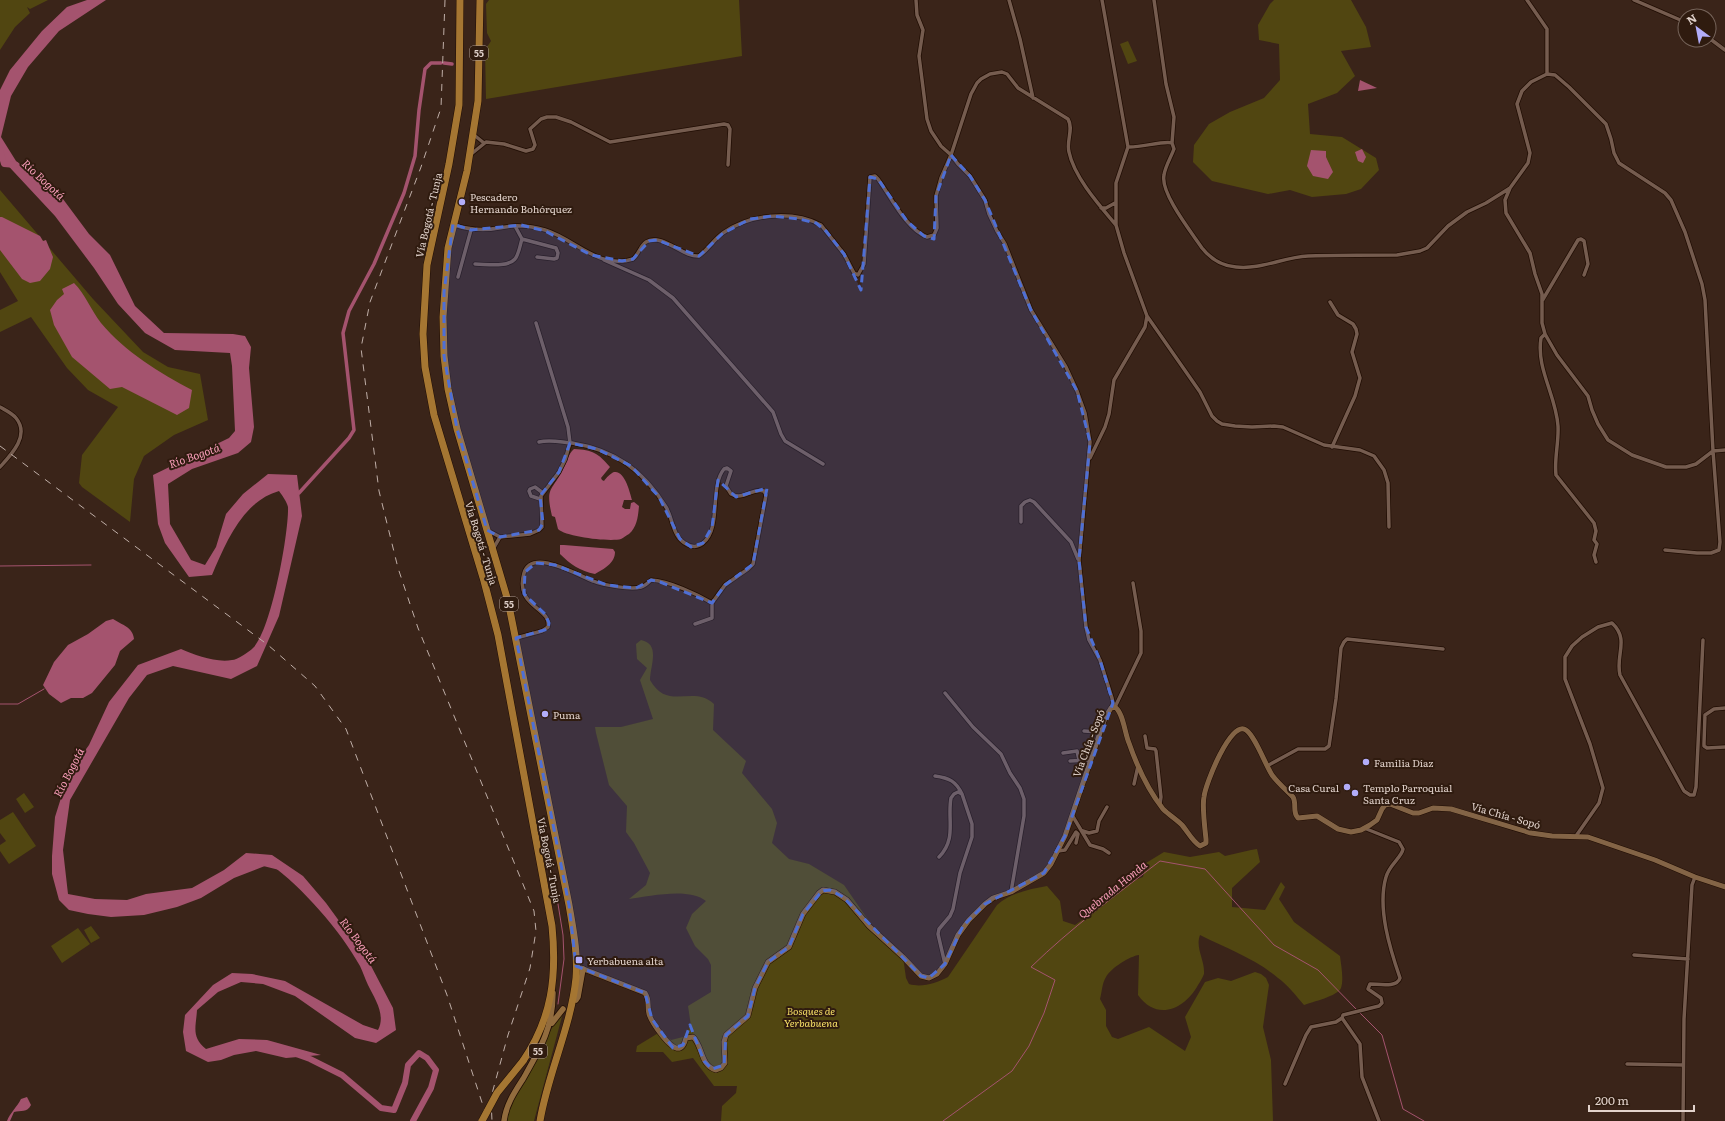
<svg xmlns="http://www.w3.org/2000/svg" width="1725" height="1121" font-family="Literata,serif">
<style>
.green{fill:#514611}
.water{fill:#a4536e}
.lines{fill:none;stroke-linecap:round;stroke-linejoin:round}
.stream{stroke:#a4536e;stroke-width:1}
.canal{stroke:#a4536e;stroke-width:3.5}
.river{stroke:#a4536e;stroke-width:6}
.street-casing{stroke:#200d03;stroke-width:5}
.secondary-casing{stroke:#200d03;stroke-width:6}
.primary-casing{stroke:#200d03;stroke-width:7}
.highway-casing{stroke:#200d03;stroke-width:8}
.street{stroke:#755c4f;stroke-width:3.5}
.secondary{stroke:#836446;stroke-width:5}
.primary{stroke:#926c3e;stroke-width:5.5}
.highway{stroke:#a57632;stroke-width:7}
.rail{stroke:#bfaea7;stroke-width:1;stroke-dasharray:7 7;stroke-linecap:butt}
.highway-bridge-casing{stroke:#200d03;stroke-width:8;stroke-linecap:butt}
.highway-bridge{stroke:#a57632;stroke-width:7}
.marked{fill:#4e6fd5;fill-opacity:0.2;stroke:#4e6fd5;stroke-width:3;stroke-dasharray:8 5;stroke-linejoin:round}
.poi-dot{fill:#b2adf9;stroke:#2f1b0f;stroke-width:1.5}
.labels{text-anchor:middle;dominant-baseline:central;stroke-width:4;stroke-linejoin:round;paint-order:stroke}
.shield{fill:#2f1b0f;stroke:#ac9b93;stroke-width:1}
.shield-label{font-size:9px;font-weight:bold;fill:#e1d2cb}
.poi-label{font-size:10px;fill:#e1d2cb;stroke:#2f1b0f;text-anchor:start}
.street-label{font-size:10px;fill:#e1d2cb;stroke:#2f1b0f}
.park-label{font-size:10px;font-style:italic;fill:#f7df67;stroke:#2f1b0f}
.water-label{font-size:11px;font-style:italic;fill:#fb9fbb;stroke:#2f1b0f}
</style>
<rect width="100%" height="100%" fill="#3a2419"/>
<!-- green -->
<path class="green" d="M 0,0 L 48,0 L 30,9 L 27,7 L 30,13 L 15,27 L 0,50 Z
M 489,0 L 739,0 L 742,56 L 486,99 L 485,50 L 491,41 L 487,33 L 486,4 Z
M 1274,0 L 1351,0 L 1366,27 L 1371,47 L 1341,51 L 1355,76 L 1337,93 L 1308,104 L 1310,134 L 1342,137 L 1376,158 L 1379,170 L 1361,189 L 1346,194 L 1312,197 L 1290,190 L 1268,194 L 1212,181 L 1193,162 L 1194,145 L 1209,124 L 1230,112 L 1264,98 L 1280,80 L 1279,44 L 1259,40 L 1258,25 L 1270,4 Z
M 1128,41 L 1137,61 L 1128,64 L 1120,44 Z
M 0,190 L 93,299 L 143,352 L 168,367 L 200,374 L 208,420 L 174,435 L 144,456 L 134,479 L 130,522 L 82,487 L 79,483 L 82,455 L 118,407 L 88,390 L 67,368 L 31,317 L 0,332 L 0,310 L 18,301 L 0,272 Z
M 641,640 C 661,644 650,666 650,680 C 668,712 693,684 714,704 L 713,730 L 746,761 L 742,773 L 772,809 L 777,823 L 772,843 L 789,859 L 809,864 L 844,885 L 882,940 L 903,957 L 906,978 L 909,984 C 922,988 936,983 948,977 L 997,905 C 1010,893 1030,889 1047,886 L 1060,901 L 1063,921 L 1075,925 L 1088,916 L 1103,893 L 1143,877 L 1146,863 L 1164,852 L 1190,857 L 1219,852 L 1225,856 L 1251,850 L 1257,849 L 1260,862 L 1232,888 L 1232,907 L 1265,910 L 1281,882 L 1285,887 L 1279,899 L 1294,922 L 1340,956 C 1341,965 1344,979 1341,988 C 1338,996 1312,1002 1304,1005 C 1296,996 1288,985 1278,978 C 1256,959 1226,948 1200,935 C 1195,948 1205,960 1204,974 C 1203,977 1200,982 1198,985 C 1185,1009 1157,1022 1138,995 L 1139,955 C 1130,956 1111,968 1106,977 C 1102,983 1102,992 1100,999 L 1106,1010 L 1106,1026 L 1112,1037 L 1118,1039 L 1149,1027 L 1185,1051 L 1191,1037 L 1185,1017 L 1205,982 L 1218,978 L 1231,981 L 1255,972 L 1261,974 L 1266,978 L 1269,985 L 1263,1027 L 1271,1060 L 1273,1121 L 721,1121 L 722,1106 L 736,1093 L 737,1086 L 714,1086 L 693,1058 L 672,1062 L 663,1052 L 636,1052 L 637,1046 L 660,1032 L 671,1040 L 683,1037 L 691,1026 L 688,1006 L 711,992 L 711,965 L 708,959 L 695,946 L 686,928 L 692,914 L 706,901 C 690,887 649,896 629,899 L 646,885 L 650,873 L 634,843 L 626,832 L 627,806 L 609,785 L 596,733 L 595,727 L 621,727 L 653,719 L 640,680 L 647,668 L 637,659 L 636,644 Z
M 24,793 L 34,807 L 25,813 L 16,799 Z
M 13,812 L 36,846 L 9,864 L 0,851 L 0,845 L 6,841 L 0,833 L 0,820 Z
M 91,926 L 100,938 L 91,943 L 84,930 Z
M 78,928 L 90,944 L 62,963 L 51,946 Z
M 564,1009 L 534,1121 L 506,1121 L 509,1107 L 558,1017 Z"/>
<!-- water -->
<path class="water" d="M 87,0 L 106,0 L 59,31 L 28,67 L 11,96 L 1,137 L 16,161 L 60,195 L 89,234 L 110,255 L 135,306 L 164,333 L 233,334 L 245,336 L 251,347 L 249,368 L 254,427 L 251,442 L 238,453 L 192,469 L 168,484 L 170,524 L 191,560 L 205,565 L 216,547 L 226,514 L 243,494 L 268,474 L 297,475 L 302,516 L 279,616 L 257,666 L 231,679 L 173,666 L 147,675 L 129,698 L 70,800 L 63,850 L 68,894 L 95,899 L 127,900 L 146,894 L 192,888 L 224,870 L 246,853 L 272,855 L 303,876 L 326,903 L 369,962 L 393,1008 L 396,1030 L 376,1043 L 355,1038 L 295,996 L 263,984 L 241,982 L 218,992 L 197,1010 C 196,1027 191,1037 206,1049 L 239,1039 L 267,1040 L 321,1055 L 286,1058 L 256,1051 L 234,1055 L 221,1060 L 208,1062 L 186,1051 L 183,1032 L 185,1015 L 213,985 L 232,973 L 252,974 L 285,981 L 363,1025 L 378,1030 C 386,1015 375,999 368,985 C 365,979 363,972 360,966 C 340,930 302,887 270,864 L 234,878 L 201,898 L 177,907 L 144,915 L 111,917 L 88,914 L 69,910 L 59,900 L 52,874 L 52,856 L 55,817 L 66,782 L 74,766 L 89,745 L 109,702 L 138,665 L 181,649 C 195,655 216,663 232,660 C 237,660 249,652 253,648 C 271,631 289,533 288,507 C 287,502 282,495 279,491 C 243,501 226,542 212,575 L 189,577 L 165,543 L 158,524 L 153,475 L 229,438 L 235,431 L 232,366 L 230,353 L 175,350 L 145,333 L 118,304 L 94,268 L 55,216 L 0,157 L 0,90 L 10,70 L 42,31 L 67,7 Z
M 1360,80 L 1377,88 L 1358,91 Z
M 1362,149 L 1366,157 L 1363,163 L 1358,161 L 1355,152 Z
M 1311,150 L 1326,151 L 1326,157 L 1333,172 L 1328,179 L 1313,176 L 1307,166 Z
M 0,217 L 2,217 L 40,236 L 43,241 L 46,240 L 53,257 L 50,269 L 40,281 L 30,283 L 22,279 L 0,250 Z
M 74,283 C 85,294 91,310 101,323 C 125,352 160,373 192,390 L 189,408 L 177,415 L 122,387 L 110,389 L 72,357 L 54,325 L 50,310 L 57,300 L 64,294 L 62,289 Z
M 574,449 C 593,450 598,453 610,467 L 601,478 L 602,480 L 604,481 C 606,478 611,473 614,472 C 625,470 630,493 632,500 L 624,500 L 622,507 L 625,509 L 630,509 L 631,503 L 634,502 L 639,506 C 638,517 637,527 629,534 C 627,535 623,538 621,539 C 610,542 566,537 558,529 L 555,517 L 552,516 C 545,486 552,492 563,469 C 567,462 568,454 574,449 Z
M 560,545 L 564,545 L 613,549 L 615,552 C 615,563 604,569 595,574 C 580,571 570,564 560,554 Z
M 113,619 C 122,625 133,627 134,639 L 120,651 L 115,665 L 92,693 L 83,698 L 71,698 L 61,703 L 49,694 L 43,685 L 54,662 L 68,645 L 88,634 L 106,621 Z
M 27,1097 L 31,1105 C 27,1113 21,1110 14,1112 L 10,1121 L 7,1121 C 10,1113 17,1107 21,1099 Z"/>
<g class="lines">
<!-- stream -->
<path class="stream" d="M 0,566 L 91,565
M 0,704 L 18,704 L 44,689
M 553,873 L 563,935 L 564,959 L 558,1004
M 1359,1012 L 1382,1035 L 1403,1109 L 1424,1121
M 943,1121 L 1012,1071 L 1029,1046 L 1044,1013 L 1055,980 L 1031,967 C 1071,928 1116,895 1160,861 L 1205,869 L 1274,945 L 1318,970 L 1357,1010"/>
<!-- canal -->
<path class="canal" d="M 444,63 L 452,64
M 299,493 L 349,438 L 354,430 L 343,333 L 349,311 L 374,264 L 404,193 L 415,156 L 419,110 L 425,69 L 431,63 L 441,63"/>
<!-- river -->
<path class="river" d="M 0,150 L 4,164 L 16,165
M 260,862 L 280,867
M 296,1054 L 310,1059 L 342,1075 L 381,1108 L 394,1110 L 405,1083 L 408,1065 L 419,1053 L 427,1058 L 436,1070 L 431,1088 L 413,1121"/>
<defs>
<path id="street" d="M 916,0 L 917,15 L 923,30 L 919,56 L 927,119 L 931,131 L 941,146 L 951,155 L 958,164 L 970,176 L 985,200 L 989,214 L 997,231 L 1005,244 L 1031,310 L 1066,367 L 1077,391 L 1085,413 L 1090,442 L 1079,560 L 1086,627 L 1089,640 L 1100,660 L 1112,698 L 1113,703 L 1111,708
M 1009,0 L 1020,39 L 1033,98
M 1102,0 L 1128,147 L 1116,183 L 1116,225 L 1124,253 L 1147,316 L 1200,392 L 1212,416 L 1217,421 L 1222,424 L 1235,426 L 1252,427 L 1274,426 L 1283,427 L 1324,445 L 1360,450 L 1374,456 L 1384,470 L 1388,483 L 1389,527
M 1154,0 L 1166,84 L 1174,117 L 1172,143
M 1527,0 L 1547,29 L 1547,74
M 1634,0 L 1685,22
M 1709,38 L 1725,50
M 474,135 L 484,143
M 1128,147 C 1140,148 1165,140 1172,143 L 1174,149 C 1171,157 1165,167 1164,175 C 1160,193 1192,233 1202,248 C 1210,258 1222,266 1236,267 C 1260,270 1284,257 1308,256 C 1338,255 1367,255 1397,255 L 1420,251 L 1427,248 L 1448,226 L 1467,212 L 1486,203 L 1510,188 L 1528,163 L 1530,153 L 1517,104 L 1522,91 L 1531,82 L 1547,74 L 1555,75 L 1569,87 L 1606,124 L 1611,139 L 1614,153 L 1619,163 L 1665,193 L 1671,200 L 1685,232 L 1702,284 L 1705,300 L 1713,451 L 1720,542 L 1719,550 L 1711,553 L 1697,553 L 1665,550
M 470,155 L 486,142 L 504,144 L 526,151 L 533,149 L 535,145 L 530,129 L 541,119 L 547,117 L 556,117 L 571,122 L 610,142 L 724,124 L 728,125 L 730,129 L 728,165
M 1510,188 L 1505,200 L 1506,213 L 1530,253 L 1535,274 L 1542,294 L 1542,323 L 1545,334 L 1557,355 L 1588,396 L 1592,410 L 1598,424 L 1608,440 L 1632,455 L 1666,467 L 1686,467 L 1696,464 L 1713,451 L 1725,450
M 1101,208 L 1106,208 L 1115,203
M 454,225 C 470,230 483,231 499,228 C 506,227 514,225 521,226 C 528,226 538,228 545,230 C 575,239 599,270 633,259 C 639,254 640,246 646,242 C 661,232 684,258 699,256 C 708,250 714,239 723,233 C 750,214 792,210 821,225 L 844,254 L 854,273 L 858,275 L 864,264 L 870,177 L 875,176 L 878,179 C 891,197 906,229 927,237 L 934,235 L 937,228 L 936,196 L 941,178 L 951,155 L 971,94 L 977,83 L 981,79 L 990,74 L 1002,72 L 1007,74 L 1018,88 L 1068,119 C 1074,129 1066,141 1069,152 C 1074,177 1100,206 1116,225
M 522,239 L 556,248 L 558,253 L 557,258 L 554,259 L 537,257
M 604,260 L 649,280 L 673,298 L 773,412 L 781,434 L 785,441 L 823,464
M 475,264 C 486,264 507,268 515,259 C 519,254 520,245 522,239 L 515,226
M 458,277 L 471,230
M 1542,301 L 1578,240 L 1581,239 L 1584,241 L 1588,264 L 1584,275
M 1330,302 L 1338,315 L 1353,324 L 1356,329 L 1357,334 L 1352,352 L 1360,378 L 1355,396 L 1332,447
M 1545,334 L 1541,338 C 1536,369 1556,395 1558,426 C 1559,442 1554,459 1556,475 L 1594,523 L 1596,531 L 1594,540 L 1597,544 L 1594,555 L 1596,562
M 0,407 C 5,410 12,413 16,418 C 30,435 12,454 0,467
M 539,442 C 550,439 560,442 572,443 C 615,450 643,470 666,507 C 672,517 672,529 679,538 C 685,545 695,550 703,543 C 722,528 709,487 724,469 L 727,468 L 731,471 L 726,486 L 731,494 C 744,501 752,487 764,491 L 766,495 L 753,564 L 748,569 L 725,585 L 712,603 L 712,618 L 695,624
M 1090,458 L 1105,427 L 1109,414 L 1114,380 L 1145,327 L 1147,316
M 540,499 L 531,496 L 529,491 L 530,489 L 535,487 L 543,493
M 1021,522 L 1021,506 L 1025,502 L 1030,500 L 1034,502 L 1071,542 L 1078,559
M 487,530 L 500,537 L 530,534 L 539,530 L 542,527 L 541,496 L 559,472 L 565,460 L 570,443 L 568,427 L 536,323
M 493,549 L 500,537
M 516,638 L 542,631 L 548,627 C 552,607 514,608 524,573 C 532,547 579,576 593,581 C 603,585 630,590 641,587 C 645,586 648,583 651,580 C 669,581 697,594 712,603
M 945,693 L 973,727 L 1001,754 L 1010,773 L 1020,788 L 1024,799 L 1024,816 L 1011,892
M 1115,707 L 1141,653 L 1141,631 L 1133,583
M 1725,708 L 1714,709 L 1705,715 L 1704,743 L 1704,746 L 1707,748 L 1725,747
M 1084,731 L 1100,732
M 1145,736 L 1147,748 L 1155,749 L 1156,751 L 1161,797 L 1160,804
M 1063,753 L 1077,751 L 1079,760
M 1070,761 L 1090,760
M 1267,766 L 1298,749 L 1325,749 L 1329,746 L 1336,699 L 1341,648 L 1344,642 L 1347,639 L 1443,649
M 935,776 C 949,778 956,781 962,794
M 1134,784 L 1138,766
M 1072,815 L 1090,845 L 1103,849 L 1109,853
M 1364,828 L 1399,842 L 1403,849 C 1402,857 1389,865 1386,877 C 1377,908 1390,949 1400,978 C 1397,988 1379,984 1370,984 L 1368,989 L 1381,998 L 1382,1003 L 1379,1006 L 1343,1015 L 1342,1018 L 1360,1044 L 1362,1077 L 1379,1121
M 1083,831 L 1089,833 L 1097,831 L 1099,821 L 1107,807
M 1576,836 L 1599,803 L 1603,788 L 1590,744 L 1565,679 L 1565,657 L 1572,646 L 1582,637 L 1598,627 L 1612,623 C 1630,640 1615,655 1620,675 L 1684,791 L 1690,795 L 1694,795 L 1696,787 L 1703,640
M 1058,851 L 1065,850 L 1076,832 L 1078,834 L 1076,843
M 939,857 C 957,839 947,819 951,798 L 954,794 L 958,792 L 962,794 L 972,824 L 972,837 L 960,873 L 953,909 L 950,916 L 939,929 L 938,934 L 945,964
M 1634,955 L 1688,959
M 1627,1064 L 1683,1065
M 1285,1084 L 1306,1035 L 1311,1027 L 1336,1022 L 1342,1018
M 1683,1121 L 1684,1019 L 1692,885 L 1695,877"/>
<path id="secondary" d="M 581,968 L 645,993 C 650,1000 647,1007 649,1014 C 651,1021 671,1052 680,1048 C 684,1047 685,1041 686,1038 L 693,1037 C 703,1046 700,1066 716,1070 L 721,1068 L 725,1063 L 724,1042 L 726,1035 L 748,1016 L 755,988 L 768,962 L 789,947 L 803,914 L 819,893 L 823,890 L 835,892 L 847,900 L 869,926 L 903,957 L 921,976 L 929,978 L 937,974 L 945,964 L 958,935 L 969,920 L 985,904 L 993,898 L 1011,892 L 1044,873 L 1051,864 L 1065,836 L 1105,718 L 1111,708 L 1115,707 C 1123,712 1125,734 1129,743 C 1137,766 1148,790 1163,809 C 1169,815 1176,819 1182,825 C 1188,832 1192,841 1200,846 L 1206,843 L 1206,839 C 1205,830 1202,805 1204,797 C 1205,785 1231,719 1246,730 C 1255,736 1265,764 1272,775 C 1278,783 1286,790 1293,797 C 1297,804 1292,812 1298,818 L 1317,816 L 1338,829 L 1351,832 L 1361,830 L 1370,825 L 1377,820 L 1382,809 L 1385,805 L 1390,804 L 1413,813 L 1419,813 L 1433,808 L 1451,809 L 1531,833 L 1552,836 L 1588,837 L 1655,860 L 1695,877 L 1725,887"/>
<path id="primary" d="M 576,1000 L 578,997 L 583,969
M 552,1023 L 563,1009
M 504,1121 C 506,1105 514,1093 523,1079 C 540,1049 553,1028 553,993"/>
<path id="highway" d="M 460,0 L 459,105 L 449,164 L 427,265 L 423,334 L 425,367 L 434,415 L 484,581 L 498,635 L 552,926 C 557,977 552,1018 523,1061
M 480,0 L 478,101 L 467,171 L 448,248 L 443,317 L 444,356 L 448,389 L 457,429 L 508,601 L 569,905 C 573,929 578,953 576,978 C 571,1027 548,1073 540,1121"/>
</defs>
<!-- street casing -->
<use href="#street" class="street-casing"/>
<!-- secondary casing -->
<use href="#secondary" class="secondary-casing"/>
<!-- primary casing -->
<use href="#primary" class="primary-casing"/>
<!-- highway casing -->
<use href="#highway" class="highway-casing"/>
<!-- street -->
<use href="#street" class="street"/>
<!-- secondary -->
<use href="#secondary" class="secondary"/>
<!-- primary -->
<use href="#primary" class="primary"/>
<!-- highway -->
<use href="#highway" class="highway"/>
<!-- rail -->
<path class="rail" d="M 445,0 L 441,108 L 421,167 L 370,302 L 361,348 L 379,491 L 398,568 L 418,628 L 534,911 L 536,931 L 530,968 L 508,1035 L 493,1090 L 491,1099 L 492,1121
M 0,446 L 268,645 L 315,686 L 346,729 L 447,995 L 488,1121"/>
<defs>
<path id="highway-bridge" d="M 482,1121 L 497,1093 L 523,1061"/>
</defs>
<!-- highway-bridge casing -->
<use href="#highway-bridge" class="highway-bridge-casing"/>
<!-- highway-bridge -->
<use href="#highway-bridge" class="highway-bridge"/>
</g>
<!-- marked area -->
<path class="marked" d="M 951,155 L 970,176 L 985,200 L 1031,310 L 1077,391 L 1090,442 L 1079,560 L 1086,627 L 1100,660 L 1113,703 L 1065,836 L 1044,873 L 985,904 L 963,926 L 945,964 L 929,978 L 921,976 L 843,897 L 830,890 L 822,891 L 803,914 L 789,947 L 768,962 L 755,988 L 748,1016 L 726,1035 L 724,1065 L 712,1069 L 704,1061 L 690,1025 L 683,1045 L 673,1048 L 652,1019 L 645,993 L 576,966 L 569,905 L 516,638 L 548,629 L 549,623 L 545,614 L 524,594 L 525,572 L 536,563 L 555,565 L 607,585 L 636,588 L 651,580 L 660,582 L 712,603 L 725,585 L 753,564 L 767,488 L 736,497 L 718,480 L 712,527 L 703,543 L 691,547 L 680,539 L 659,497 L 631,466 L 597,449 L 570,443 L 559,472 L 540,496 L 543,523 L 539,530 L 500,537 L 487,530 L 457,429 L 444,356 L 444,292 L 453,224 L 471,230 L 521,225 L 545,231 L 591,255 L 622,261 L 633,259 L 649,241 L 657,240 L 699,256 L 722,234 L 750,219 L 772,216 L 799,219 L 816,223 L 826,231 L 844,254 L 861,290 L 870,177 L 878,179 L 907,221 L 924,236 L 934,239 L 936,196 Z"/>
<!-- markers -->
<g class="poi-dot">
<circle cx="462" cy="202" r="4"/>
<circle cx="545" cy="714" r="4"/>
<circle cx="1366" cy="762" r="4"/>
<circle cx="1347" cy="787" r="4"/>
<circle cx="1355" cy="793" r="4"/>
<rect x="575" y="956" width="8" height="8" rx="2"/>
</g>
<g class="labels">
<!-- shield labels -->
<g class="shield">
<rect x="470" y="46" width="18" height="14" rx="3"/>
<rect x="500" y="597" width="18" height="14" rx="3"/>
<rect x="529" y="1044" width="18" height="14" rx="3"/>
</g>
<g class="shield-label">
<text x="479" y="53">55</text>
<text x="509" y="604">55</text>
<text x="538" y="1051">55</text>
</g>
<!-- poi labels -->
<g class="poi-label">
<text x="470" y="196">Pescadero<tspan x="470" dy="12">Hernando Bohórquez</tspan></text>
<text x="553" y="714">Puma</text>
<text x="1374" y="762">Familia Díaz</text>
<text x="1339" y="787" text-anchor="end">Casa Cural</text>
<text x="1363" y="787">Templo Parroquial<tspan x="1363" dy="12">Santa Cruz</tspan></text>
<text x="587" y="960">Yerbabuena alta</text>
</g>
<!-- street labels -->
<g class="street-label">
<text transform="translate(428 215) rotate(-77)">Vía Bogotá - Tunja</text>
<text transform="translate(482 543) rotate(73)">Vía Bogotá - Tunja</text>
<text transform="translate(1088 743) rotate(-69)">Vía Chía - Sopó</text>
<text transform="translate(1506 815) rotate(16)">Vía Chía - Sopó</text>
<text transform="translate(550 860) rotate(79)">Vía Bogotá - Tunja</text>
</g>
<!-- park labels -->
<g class="park-label">
<text x="811" y="1010">Bosques de<tspan x="811" dy="12">Yerbabuena</tspan></text>
</g>
<!-- water labels -->
<g class="water-label">
<text transform="translate(44 179) rotate(43)">Río Bogotá</text>
<text transform="translate(194 455) rotate(-19)">Río Bogotá</text>
<text transform="translate(68 772) rotate(-63)">Río Bogotá</text>
<text transform="translate(1112 889) rotate(-39)">Quebrada Honda</text>
<text transform="translate(359 940) rotate(53)">Río Bogotá</text>
</g>
</g>
<!-- north arrow -->
<g transform="translate(1697 28) rotate(328)"><circle r="19" fill="#2f1b0f" stroke="#76645a"/>
<path d="M0-3L7 15L0 10L-7 15Z" fill="#b2adf9"/>
<text y="-6" font-size="11" font-weight="bold" text-anchor="middle" fill="#e1d2cb">N</text>
</g>
<!-- scale -->
<path d="M1589 1105v6h105v-6" fill="none" stroke="#e1d2cb" stroke-width="2"/>
<text x="1595" y="1105" font-size="12" fill="#e1d2cb" stroke="#2f1b0f" stroke-width="3" paint-order="stroke">200 m</text>
</svg>
